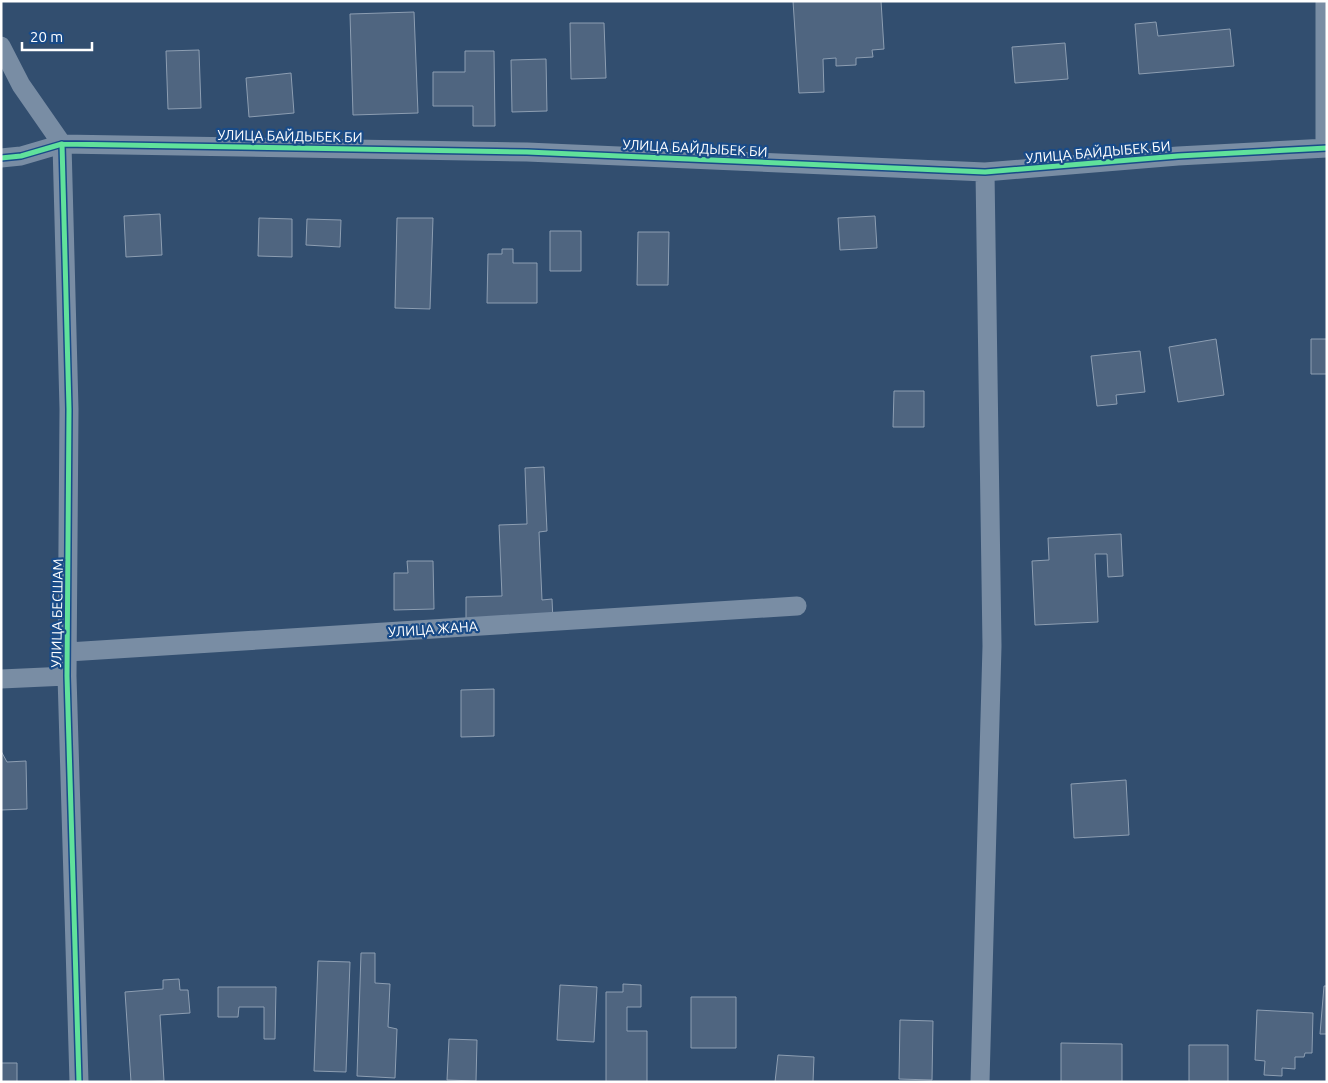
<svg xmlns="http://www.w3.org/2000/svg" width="1328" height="1083" font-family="Ubuntu,sans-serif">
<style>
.building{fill:#4f6580;stroke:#8d9eb2}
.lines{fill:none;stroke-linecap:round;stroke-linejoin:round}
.minor{stroke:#798da4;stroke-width:19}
.cycleway-casing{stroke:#194b88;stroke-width:8}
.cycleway{stroke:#60e19b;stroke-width:5}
.labels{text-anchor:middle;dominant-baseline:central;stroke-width:4.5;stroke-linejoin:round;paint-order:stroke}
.street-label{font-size:14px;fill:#fff;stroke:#194b88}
</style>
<rect width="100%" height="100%" fill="#324e6f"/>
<!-- building -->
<path class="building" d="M 793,1 L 881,1 L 884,49 L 872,50 L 873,57 L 856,58 L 856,65 L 836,66 L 836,58 L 823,59 L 824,92 L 799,93 Z
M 414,12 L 418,113 L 353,115 L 350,14 Z
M 1156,22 L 1158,36 L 1230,29 L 1234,66 L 1139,74 L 1135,24 Z
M 570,23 L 604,23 L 606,78 L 571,79 Z
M 1065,43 L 1068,79 L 1015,83 L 1012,47 Z
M 199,50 L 201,108 L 168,109 L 166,51 Z
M 465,51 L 494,51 L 495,126 L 473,126 L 473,106 L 433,106 L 433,72 L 465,72 Z
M 546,59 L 547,111 L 512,112 L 511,60 Z
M 291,73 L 294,113 L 249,117 L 246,78 Z
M 160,214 L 162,255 L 126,257 L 124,216 Z
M 875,216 L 877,248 L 840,250 L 838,218 Z
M 259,218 L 292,219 L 292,257 L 258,256 Z
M 397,218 L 433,218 L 430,309 L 395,308 Z
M 307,219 L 341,220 L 340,247 L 306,245 Z
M 550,231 L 581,231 L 581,271 L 550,271 Z
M 638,232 L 669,232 L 668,285 L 637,285 Z
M 502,249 L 513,249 L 513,263 L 537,263 L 537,303 L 487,303 L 488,254 L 502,254 Z
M 1216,339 L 1224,395 L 1178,402 L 1169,347 Z
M 1311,339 L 1327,339 L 1327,374 L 1311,374 Z
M 1140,351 L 1145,392 L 1116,395 L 1117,404 L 1097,406 L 1091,356 Z
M 894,391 L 924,391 L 924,427 L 893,427 Z
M 544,467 L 547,531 L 539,532 L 542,600 L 552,599 L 553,621 L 466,624 L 466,597 L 502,596 L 499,525 L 527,524 L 525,468 Z
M 1121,534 L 1123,576 L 1108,577 L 1107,554 L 1095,554 L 1098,622 L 1035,625 L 1032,561 L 1049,560 L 1048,538 Z
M 407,561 L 433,561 L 434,609 L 394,610 L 394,573 L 408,573 Z
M 494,689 L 494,736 L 461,737 L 461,690 Z
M 1,751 L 7,762 L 26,761 L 27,809 L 1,810 Z
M 1126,780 L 1129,835 L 1074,838 L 1071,784 Z
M 361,953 L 375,953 L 375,983 L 390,984 L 388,1027 L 397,1029 L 395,1078 L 357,1076 Z
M 318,961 L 350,962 L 346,1072 L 314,1071 Z
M 179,979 L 180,990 L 188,990 L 190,1013 L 160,1015 L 164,1081 L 131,1082 L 125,992 L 163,989 L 163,980 Z
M 623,984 L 641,985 L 641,1007 L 627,1007 L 627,1031 L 647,1031 L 647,1082 L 606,1082 L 606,992 L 623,992 Z
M 560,985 L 597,987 L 594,1042 L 557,1040 Z
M 1324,986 L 1327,986 L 1327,1034 L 1320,1034 Z
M 218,987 L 276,987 L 275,1039 L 264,1039 L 264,1007 L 239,1007 L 238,1017 L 218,1017 Z
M 691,997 L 736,997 L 736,1048 L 691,1048 Z
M 1257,1010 L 1313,1013 L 1312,1053 L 1305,1053 L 1304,1057 L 1295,1057 L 1295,1069 L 1282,1068 L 1282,1076 L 1264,1075 L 1265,1061 L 1255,1060 Z
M 900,1020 L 933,1021 L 932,1080 L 899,1079 Z
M 449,1039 L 477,1040 L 476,1081 L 447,1080 Z
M 1061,1043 L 1122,1044 L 1122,1082 L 1061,1082 Z
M 1189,1045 L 1228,1045 L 1228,1082 L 1189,1082 Z
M 778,1055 L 814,1057 L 813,1082 L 775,1082 Z
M 1,1063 L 17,1063 L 17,1082 L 1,1082 Z"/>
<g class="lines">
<!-- minor -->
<path class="minor" d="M 1325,1 L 1325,148
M 1,46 L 21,85 L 62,144
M 62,144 L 69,409 L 67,676 L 79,1082
M 1,158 L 21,156 L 62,144 L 527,152 L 985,172 L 1178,156 L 1327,148
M 68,652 L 797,606
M 1,679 L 67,676
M 980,1082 L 992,646 L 985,172"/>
<defs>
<path id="cycleway" d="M 62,144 L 69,409 L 67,676 L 79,1082
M 1,158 L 21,156 L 62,144 L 527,152 L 985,172 L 1178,156 L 1327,148"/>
</defs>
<!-- cycleway casing -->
<use href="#cycleway" class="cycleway-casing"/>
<!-- cycleway -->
<use href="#cycleway" class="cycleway"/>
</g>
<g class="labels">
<!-- street labels -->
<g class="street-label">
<text transform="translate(290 136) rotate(1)">УЛИЦА БАЙДЫБЕК БИ</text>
<text transform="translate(695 148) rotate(3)">УЛИЦА БАЙДЫБЕК БИ</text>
<text transform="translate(1098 152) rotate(-5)">УЛИЦА БАЙДЫБЕК БИ</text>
<text transform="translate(57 613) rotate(-89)">УЛИЦА БЕСШАМ</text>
<text transform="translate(433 629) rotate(-4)">УЛИЦА ЖАНА</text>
</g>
</g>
<!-- border -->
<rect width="1328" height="1083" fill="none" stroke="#ffffff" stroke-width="5"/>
<!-- scale -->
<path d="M22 42v8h70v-8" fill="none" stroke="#ffffff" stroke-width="2.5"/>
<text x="30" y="42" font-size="15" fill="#ffffff" stroke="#194b88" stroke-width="4" paint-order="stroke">20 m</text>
</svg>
